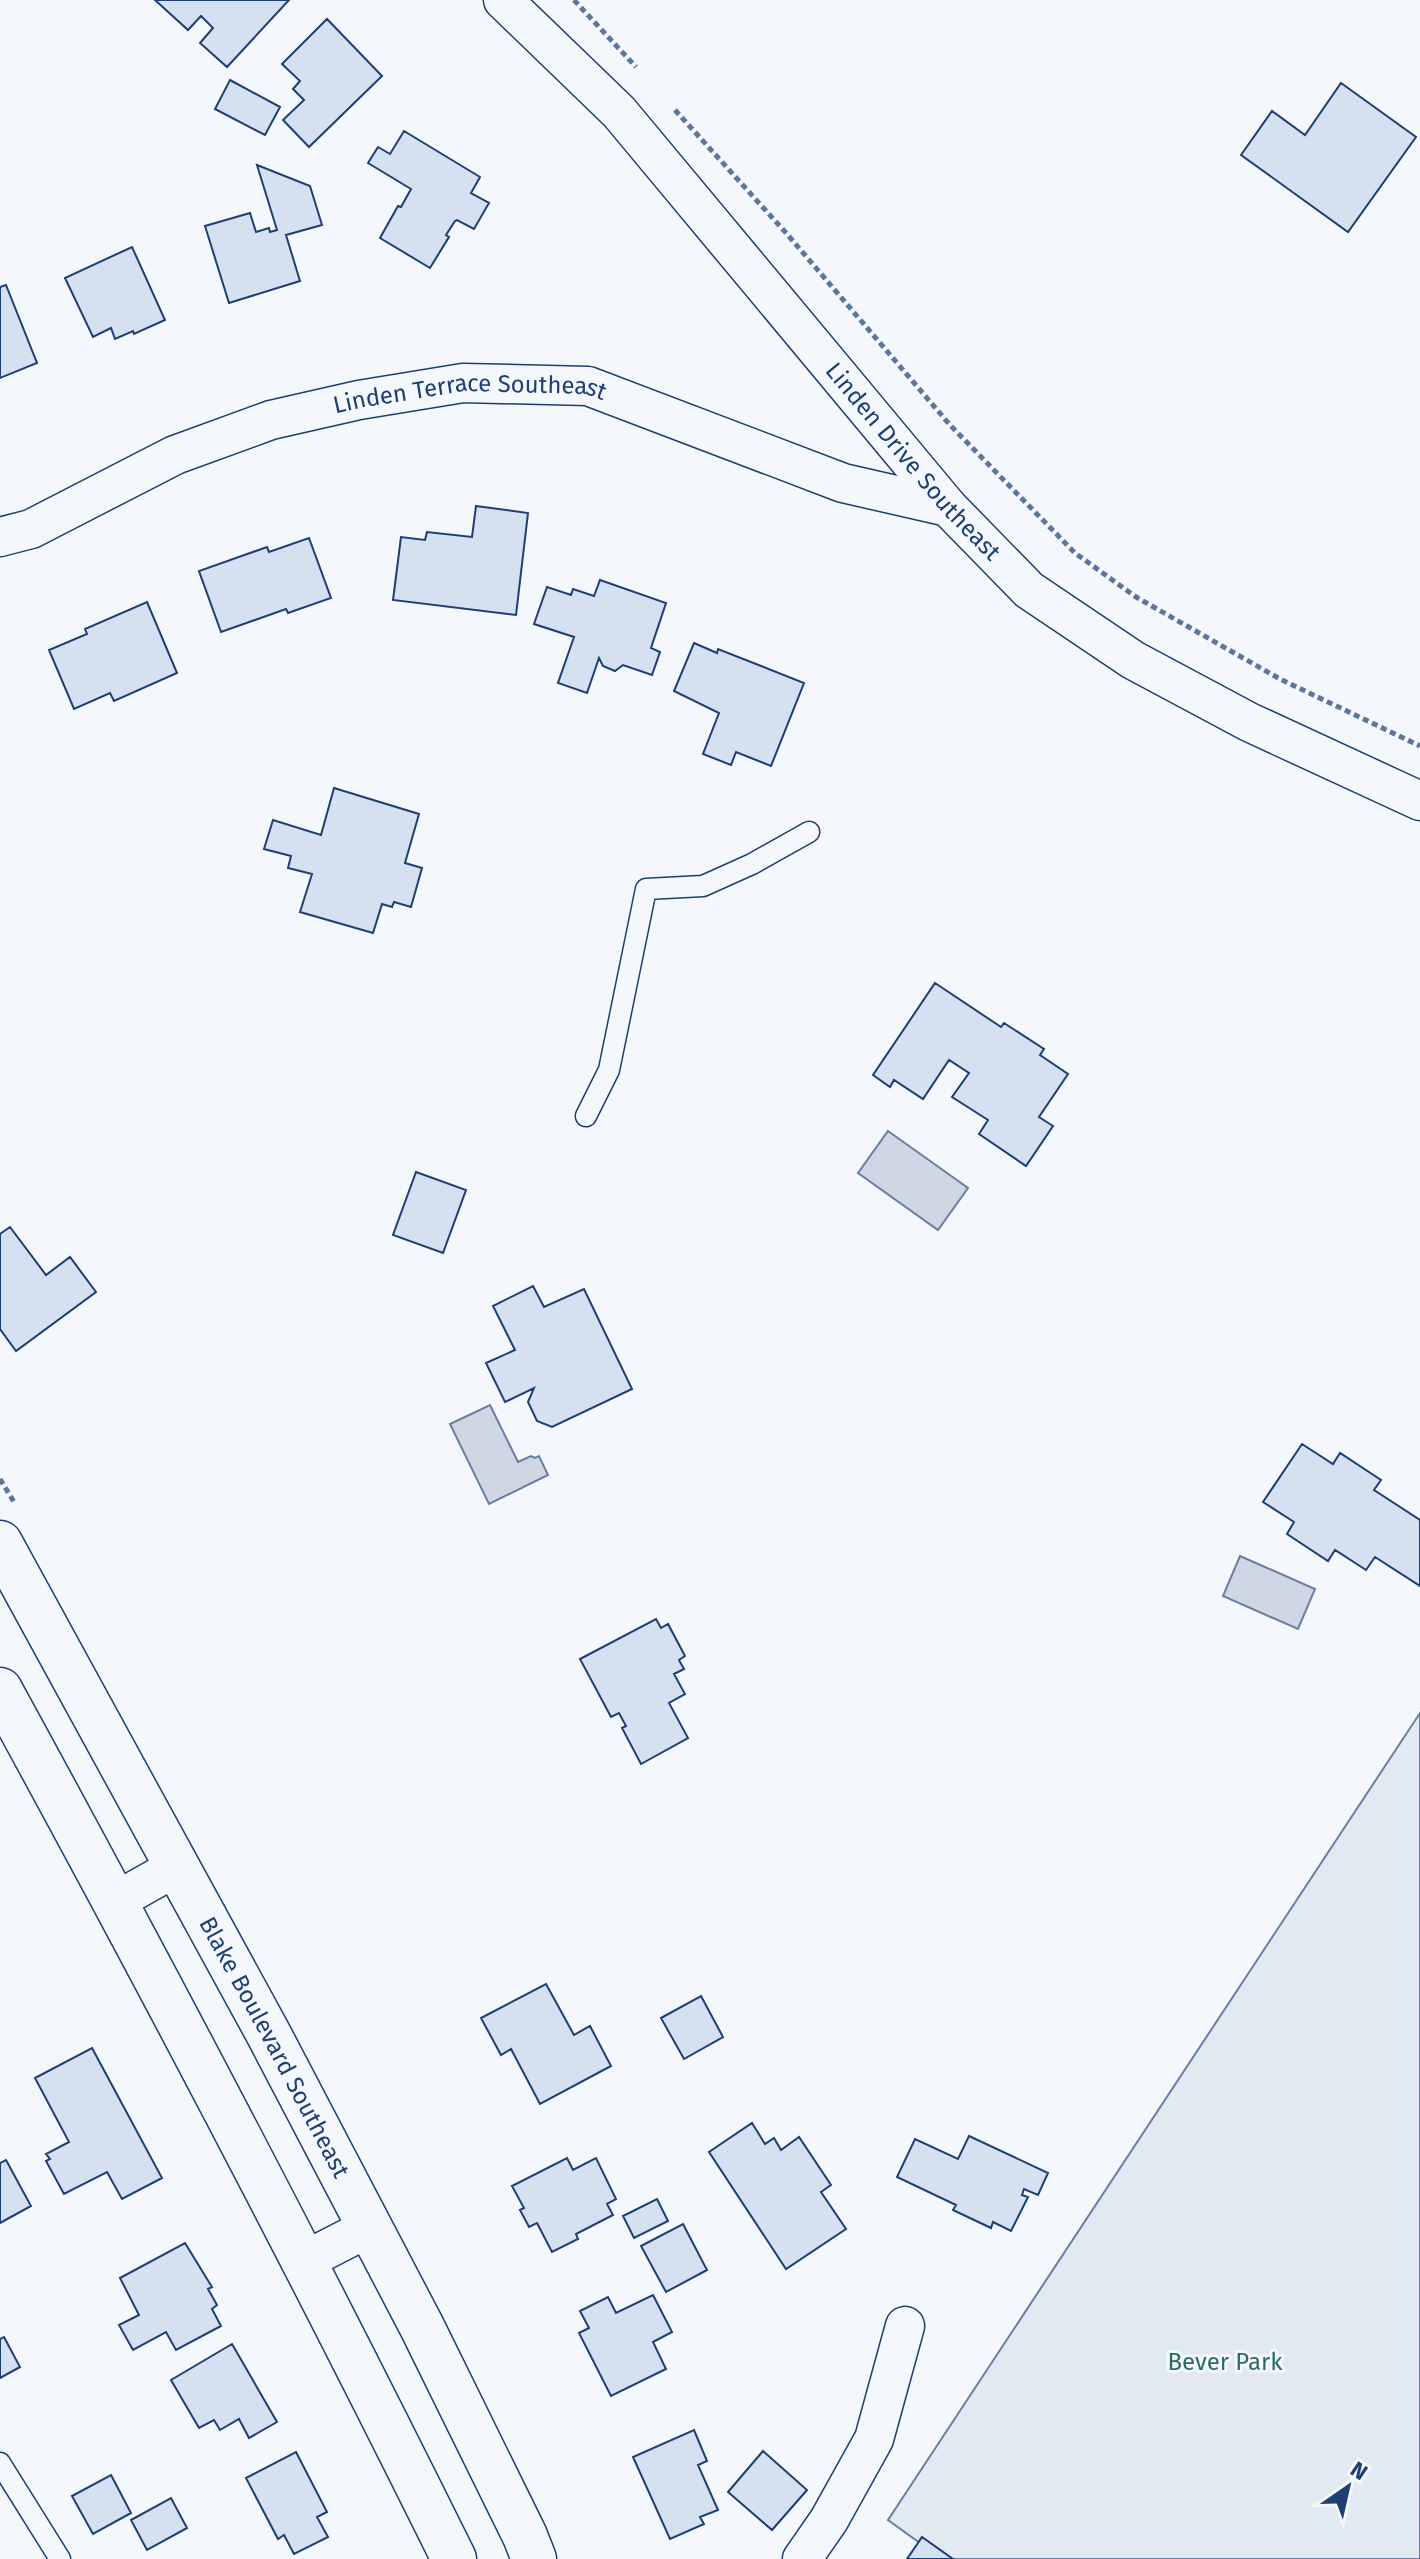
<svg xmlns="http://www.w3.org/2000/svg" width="1420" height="2559" font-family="'Fira Sans',sans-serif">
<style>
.green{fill:#e3e9f0;stroke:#687fa3;stroke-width:2}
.water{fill:#cfd7e4;stroke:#687fa3;stroke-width:2}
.building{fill:#d5e0f0;stroke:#1d3f73;stroke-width:2}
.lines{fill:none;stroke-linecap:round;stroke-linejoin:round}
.lane-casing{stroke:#1d3f73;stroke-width:23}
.street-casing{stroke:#1d3f73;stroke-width:41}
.secondary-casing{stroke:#1d3f73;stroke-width:47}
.path{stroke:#5e769c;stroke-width:5;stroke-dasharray:6 4;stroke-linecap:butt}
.lane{stroke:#f4f7fb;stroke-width:20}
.street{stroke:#f4f7fb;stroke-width:38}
.secondary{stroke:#f4f7fb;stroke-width:44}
.labels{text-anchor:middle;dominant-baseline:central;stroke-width:6;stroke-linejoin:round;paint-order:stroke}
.street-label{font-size:24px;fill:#1d3f73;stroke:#f4f7fb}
.park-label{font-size:24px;fill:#2c6c60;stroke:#f4f7fb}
</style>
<rect width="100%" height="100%" fill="#f4f7fb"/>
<!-- green -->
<path class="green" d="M 1420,1713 L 1420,2559 L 942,2559 L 888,2520 Z"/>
<!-- water -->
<path class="water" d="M 888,1131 L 968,1188 L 938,1230 L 858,1173 Z
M 490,1405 L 518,1462 L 531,1456 L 535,1458 L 539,1456 L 548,1475 L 489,1504 L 450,1424 Z
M 1240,1556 L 1315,1589 L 1298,1629 L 1223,1596 Z"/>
<!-- building -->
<path class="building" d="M 155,0 L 289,0 L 227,67 L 200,43 L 213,28 L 201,16 L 188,30 Z
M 327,19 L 382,76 L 309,147 L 283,120 L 304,100 L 293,89 L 300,81 L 282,64 Z
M 230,80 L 280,107 L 265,135 L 215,109 Z
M 1341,83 L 1416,137 L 1348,232 L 1241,155 L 1272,111 L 1305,135 Z
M 404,131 L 480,177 L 471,193 L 489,203 L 474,229 L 457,220 L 455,221 L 446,235 L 449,237 L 430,268 L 380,238 L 398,206 L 401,207 L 411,189 L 368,163 L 378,147 L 390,154 Z
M 257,165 L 310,186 L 322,225 L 286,235 L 300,281 L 229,303 L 205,226 L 250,213 L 256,232 L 269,228 L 270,232 L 277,230 Z
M 132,247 L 165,320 L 134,334 L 133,331 L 115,339 L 111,328 L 93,337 L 65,278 Z
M 6,285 L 37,363 L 0,378 L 0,287 Z
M 476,506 L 528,513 L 516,615 L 393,600 L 401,537 L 425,540 L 427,532 L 472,537 Z
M 309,538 L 331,598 L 288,613 L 286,609 L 221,632 L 199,571 L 267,547 L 269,552 Z
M 600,580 L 666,603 L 651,648 L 660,652 L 652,675 L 623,665 L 615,671 L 603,666 L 599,658 L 587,693 L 558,683 L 574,637 L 534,624 L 547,587 L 571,595 L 573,589 L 594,596 Z
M 147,602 L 177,673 L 114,701 L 110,693 L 74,709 L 49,650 L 87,634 L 85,629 Z
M 694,643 L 717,653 L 718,649 L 804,683 L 771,766 L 736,752 L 731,765 L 703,754 L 719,713 L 674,691 Z
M 334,788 L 419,814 L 405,863 L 422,868 L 411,907 L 394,902 L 392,907 L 382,904 L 373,933 L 300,912 L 312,874 L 288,868 L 291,856 L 264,849 L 273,820 L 321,835 Z
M 935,983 L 1001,1027 L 1004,1023 L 1044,1049 L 1040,1055 L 1068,1074 L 1039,1117 L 1053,1126 L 1026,1166 L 979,1134 L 988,1120 L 952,1097 L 969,1073 L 949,1060 L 923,1099 L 894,1080 L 890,1087 L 873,1075 Z
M 416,1172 L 466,1190 L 443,1253 L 393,1235 Z
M 10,1227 L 46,1275 L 70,1257 L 96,1292 L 16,1351 L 0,1329 L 0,1234 Z
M 533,1286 L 544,1307 L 584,1289 L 632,1389 L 552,1427 L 537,1421 L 528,1402 L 534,1388 L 505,1402 L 486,1363 L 515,1350 L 493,1306 Z
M 1302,1444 L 1333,1464 L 1340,1453 L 1381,1480 L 1374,1490 L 1420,1520 L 1420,1586 L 1375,1557 L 1366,1570 L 1335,1550 L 1328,1561 L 1287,1534 L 1294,1522 L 1263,1502 Z
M 656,1619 L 661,1628 L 668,1624 L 685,1656 L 679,1660 L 684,1669 L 674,1674 L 685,1694 L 669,1703 L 688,1738 L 641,1764 L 622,1728 L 626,1726 L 619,1713 L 611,1717 L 580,1659 Z
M 546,1984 L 574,2035 L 590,2026 L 611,2066 L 540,2104 L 511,2049 L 501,2055 L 481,2018 Z
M 701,1996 L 723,2037 L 684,2059 L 661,2018 Z
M 92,2048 L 162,2178 L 122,2199 L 107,2172 L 64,2194 L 46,2161 L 50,2159 L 46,2154 L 69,2142 L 35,2078 Z
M 752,2123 L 765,2144 L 774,2138 L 781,2150 L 799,2137 L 831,2185 L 821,2192 L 846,2229 L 786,2269 L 709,2152 Z
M 969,2136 L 1048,2173 L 1038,2195 L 1024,2189 L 1022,2195 L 1028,2197 L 1011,2231 L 993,2222 L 991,2228 L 953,2210 L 956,2205 L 897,2177 L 915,2139 L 958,2159 Z
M 567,2158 L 573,2170 L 596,2158 L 616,2199 L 607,2204 L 613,2215 L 576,2234 L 578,2239 L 552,2252 L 537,2223 L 529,2227 L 520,2210 L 524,2208 L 512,2186 Z
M 6,2160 L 31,2206 L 0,2223 L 0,2163 Z
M 657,2199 L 668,2221 L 634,2238 L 623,2216 Z
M 683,2224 L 707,2270 L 666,2292 L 641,2246 Z
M 185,2243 L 212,2287 L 208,2289 L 217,2305 L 212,2309 L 221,2326 L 176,2350 L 166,2332 L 133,2350 L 119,2325 L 139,2315 L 120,2278 Z
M 653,2295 L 672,2332 L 653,2342 L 666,2369 L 611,2396 L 579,2333 L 589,2328 L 580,2311 L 608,2297 L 616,2313 Z
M 4,2337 L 20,2367 L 0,2378 L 0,2339 Z
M 232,2344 L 277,2422 L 249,2438 L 239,2419 L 220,2430 L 214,2420 L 199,2428 L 171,2380 Z
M 694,2430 L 707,2461 L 698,2465 L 718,2510 L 700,2517 L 704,2524 L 670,2539 L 633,2457 Z
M 763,2451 L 807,2490 L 772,2530 L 728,2492 Z
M 296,2452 L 327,2512 L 317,2517 L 328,2537 L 294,2554 L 284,2535 L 278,2539 L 246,2478 Z
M 111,2475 L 131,2513 L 93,2534 L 72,2496 Z
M 171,2498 L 187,2528 L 147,2550 L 131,2520 Z
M 922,2537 L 953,2559 L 907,2559 Z"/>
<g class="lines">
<defs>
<path id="lane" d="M 586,1116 L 609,1070 L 646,889 L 703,886 L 752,864 L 809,832
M 0,2463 L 60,2559"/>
<g id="street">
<path id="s1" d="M 503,0 L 619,112 L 948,507 L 1029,590 L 1133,660 L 1249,722 L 1420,801"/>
<path id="s2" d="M 0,537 L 31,529 L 175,455 L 271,420 L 359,400 L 463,383 L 588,386 L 843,483 L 948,507"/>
<path d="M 116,1901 L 178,1866"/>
<path d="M 304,2261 L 370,2227"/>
<path d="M 802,2559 L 829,2520 L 874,2439 L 905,2326"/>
</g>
<g id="secondary">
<path id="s3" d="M 0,1543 L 268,2033 L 422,2327 L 525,2536 L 534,2559"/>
<path d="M 0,1690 C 157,1977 309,2266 454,2559"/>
</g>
</defs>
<!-- lane casing -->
<use href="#lane" class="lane-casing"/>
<!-- street casing -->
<use href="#street" class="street-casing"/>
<!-- secondary casing -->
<use href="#secondary" class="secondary-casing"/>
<!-- path -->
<path class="path" d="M 574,0 L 636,67
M 675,110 L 787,234 L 950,425 L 1075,553 L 1136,597 L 1280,679 L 1420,746
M 0,1479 L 14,1502"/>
<!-- lane -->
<use href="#lane" class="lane"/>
<!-- street -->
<use href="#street" class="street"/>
<!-- secondary -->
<use href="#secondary" class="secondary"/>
</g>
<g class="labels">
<!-- street labels -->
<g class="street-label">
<text stroke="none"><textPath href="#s2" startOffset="498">Linden Terrace Southeast</textPath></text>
<text stroke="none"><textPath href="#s1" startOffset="618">Linden Drive Southeast</textPath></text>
<text stroke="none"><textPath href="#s3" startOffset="574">Blake Boulevard Southeast</textPath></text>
</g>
<!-- park labels -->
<g class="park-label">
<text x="1225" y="2362">Bever Park</text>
</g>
</g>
<!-- north arrow -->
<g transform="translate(1348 2487) rotate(34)" stroke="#f4f7fb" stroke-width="6" paint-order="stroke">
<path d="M0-6L14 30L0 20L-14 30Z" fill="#1d3f73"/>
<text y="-12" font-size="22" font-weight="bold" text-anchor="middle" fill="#1d3f73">N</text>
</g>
</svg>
